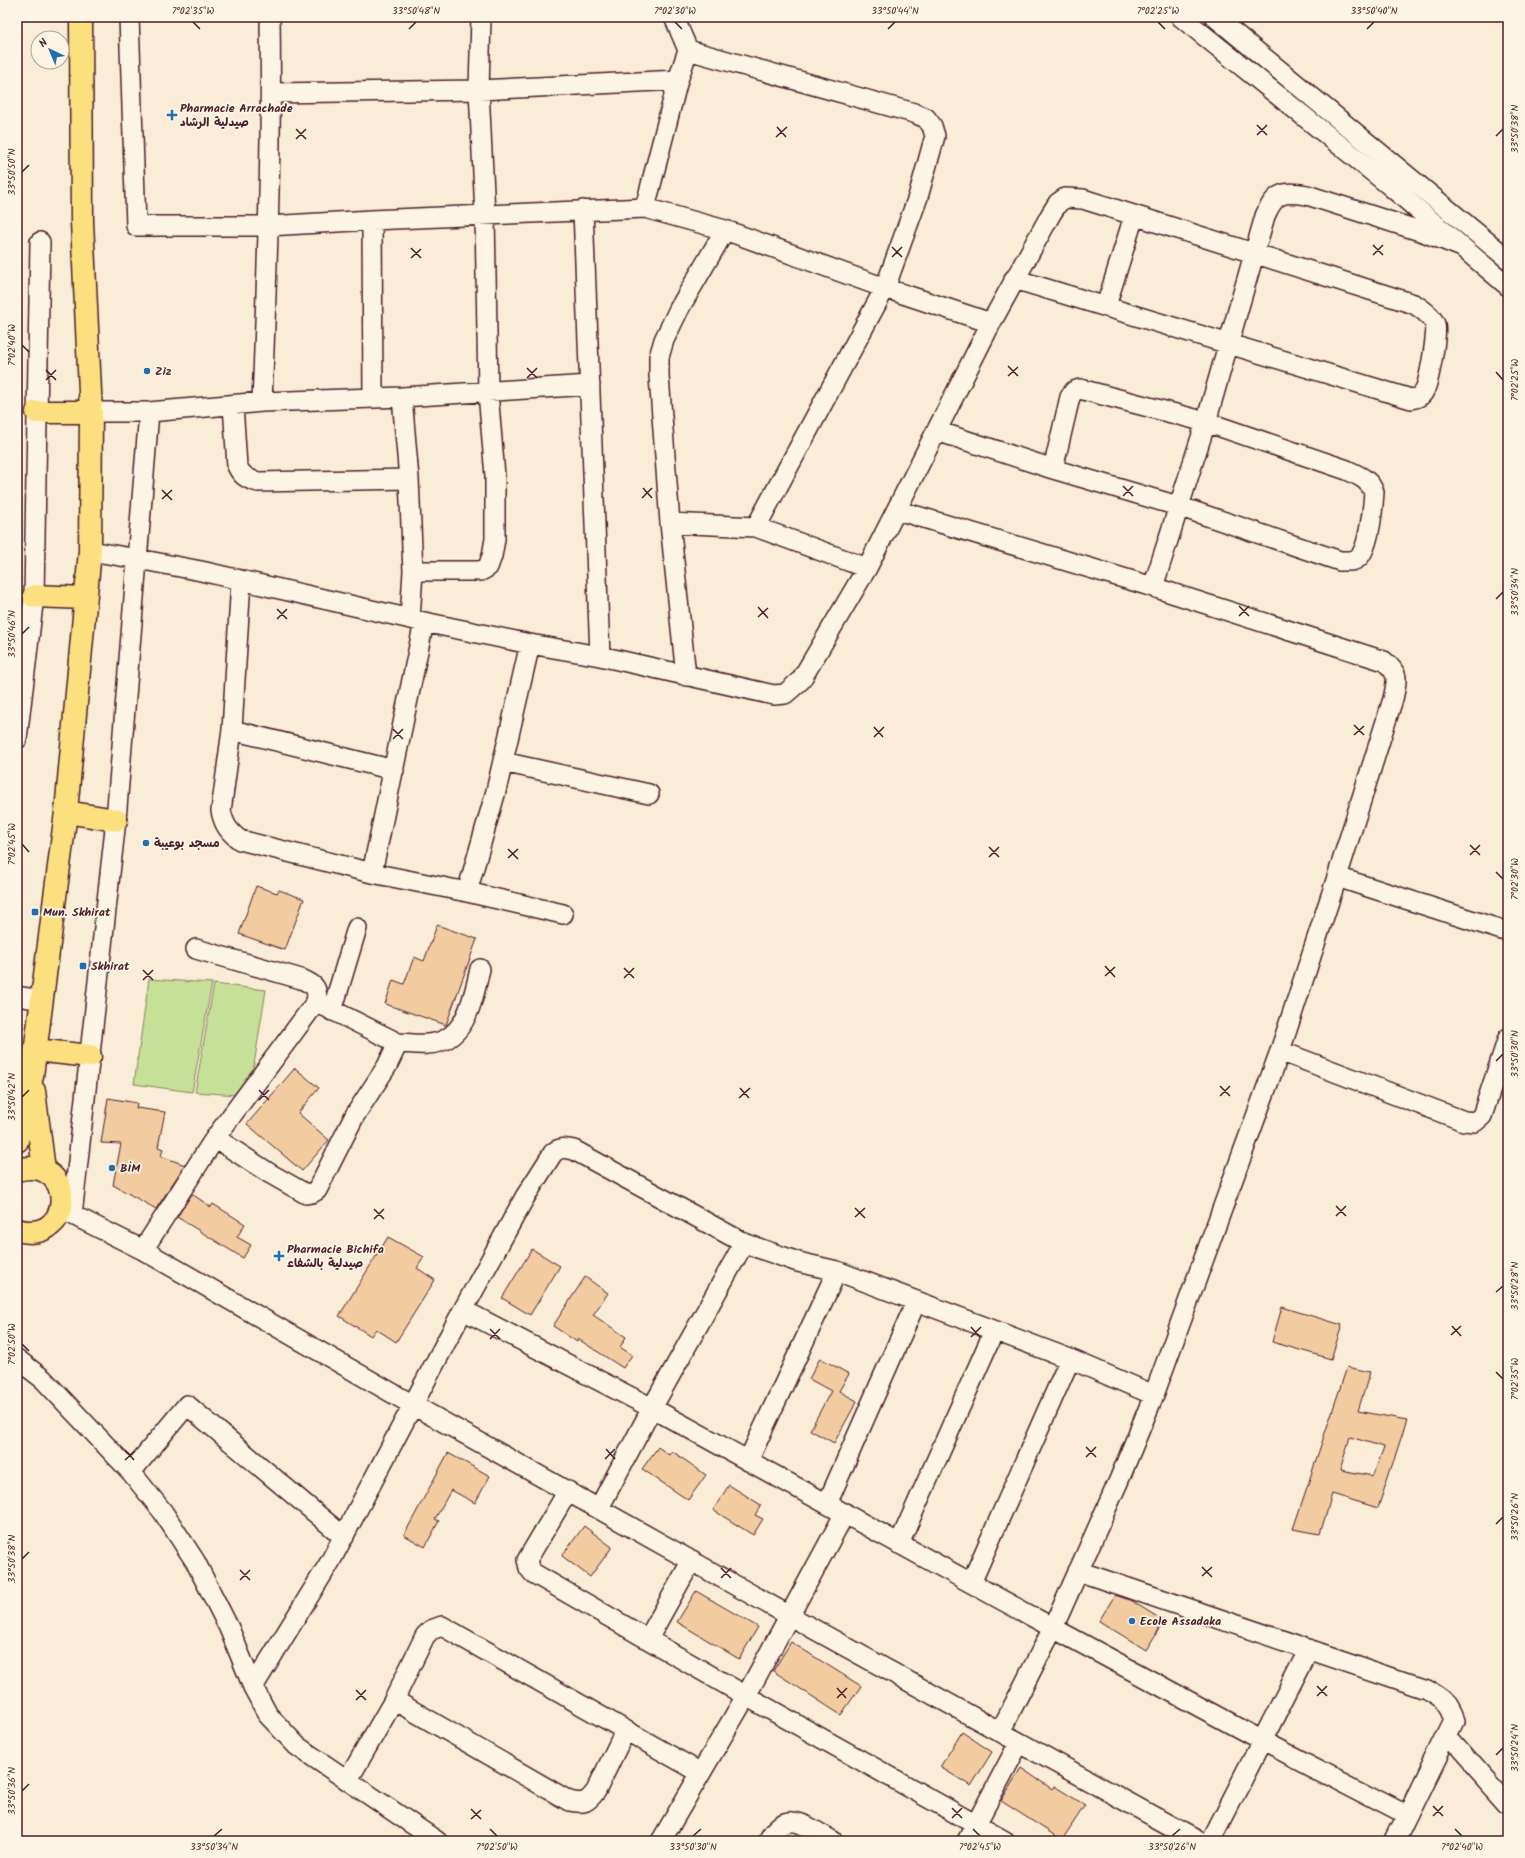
<svg xmlns="http://www.w3.org/2000/svg" width="1525" height="1858" font-family="Kalam,'Playpen Sans Arabic',sans-serif">
<style>
.green{fill:#c7e097;stroke:#888061}
.building{fill:#f2cba1;stroke:#4a1f2b;fill-rule:evenodd}
.lines{fill:none;stroke-linecap:round;stroke-linejoin:round}
.minor-casing{stroke:#4a1f2b;stroke-width:22}
.major-casing{stroke:#4a1f2b;stroke-width:25}
.minor{stroke:#fcf5e5;stroke-width:19}
.major{stroke:#fce080;stroke-width:22}
.ticks{fill:none;stroke:#4a1f2b;stroke-width:1.5}
.poi-dot{fill:#1f6fb2;stroke:#fcf5e5;stroke-width:1.5}
.labels{text-anchor:middle;dominant-baseline:central;stroke-width:3.5;stroke-linejoin:round;paint-order:stroke}
.poi-label{font-size:12px;font-weight:bold;fill:#4a1f2b;stroke:#fcf5e5;text-anchor:start}
.neatline{fill:none;stroke:#4a1f2b;stroke-width:1.5}
.ticks-label{font-size:10px;text-anchor:middle;fill:#4a1f2b}
</style>
<rect width="100%" height="100%" fill="#faedd7"/>
<filter id="ink" filterUnits="userSpaceOnUse"><feTurbulence type="fractalNoise" baseFrequency=".025" numOctaves="2"/><feDisplacementMap in="SourceGraphic" scale="8" xChannelSelector="R" yChannelSelector="G"/><feConvolveMatrix kernelMatrix="1 2 1 2 8 2 1 2 1" color-interpolation-filters="sRGB"/></filter>
<g filter="url(#ink)">
<!-- green -->
<path class="green" d="M 149,979 L 212,983 L 192,1092 L 134,1084 Z
M 214,984 L 266,990 L 249,1096 L 195,1092 Z"/>
<!-- building -->
<path class="building" d="M 256,886 L 277,893 L 279,890 L 304,899 L 285,950 L 239,934 Z
M 437,925 L 477,939 L 446,1025 L 385,1004 L 393,980 L 404,984 L 414,957 L 424,961 Z
M 295,1068 L 319,1088 L 298,1113 L 329,1140 L 302,1171 L 247,1124 Z
M 108,1098 L 137,1103 L 136,1108 L 165,1112 L 158,1147 L 163,1149 L 161,1156 L 185,1165 L 156,1209 L 113,1185 L 121,1144 L 101,1143 Z
M 192,1194 L 211,1207 L 213,1204 L 245,1224 L 237,1237 L 251,1245 L 243,1258 L 177,1217 Z
M 388,1237 L 424,1257 L 417,1268 L 435,1280 L 396,1342 L 376,1329 L 371,1336 L 339,1316 Z
M 532,1249 L 560,1266 L 530,1315 L 502,1298 Z
M 585,1277 L 608,1293 L 593,1315 L 626,1337 L 620,1347 L 632,1355 L 623,1368 L 578,1339 L 577,1342 L 553,1326 Z
M 1282,1307 L 1342,1325 L 1331,1359 L 1272,1342 Z
M 820,1358 L 849,1374 L 839,1391 L 857,1401 L 834,1443 L 810,1430 L 831,1391 L 809,1379 Z
M 1347,1367 L 1370,1372 L 1358,1411 L 1407,1420 L 1378,1508 L 1332,1494 L 1320,1534 L 1293,1529 ZM 1350,1437 L 1384,1447 L 1373,1476 L 1340,1470 Z
M 658,1447 L 669,1455 L 672,1451 L 706,1475 L 688,1500 L 642,1469 Z
M 448,1453 L 490,1476 L 475,1503 L 451,1490 L 435,1519 L 439,1521 L 425,1547 L 404,1535 Z
M 729,1485 L 761,1505 L 755,1515 L 763,1519 L 753,1535 L 713,1510 Z
M 584,1526 L 612,1547 L 590,1577 L 562,1556 Z
M 696,1591 L 758,1627 L 739,1659 L 677,1622 Z
M 1115,1595 L 1130,1600 L 1164,1621 L 1146,1650 L 1099,1621 Z
M 791,1642 L 861,1686 L 841,1715 L 773,1671 Z
M 962,1732 L 992,1752 L 971,1786 L 940,1767 Z
M 1021,1768 L 1052,1789 L 1054,1786 L 1085,1805 L 1062,1840 L 1001,1801 Z"/>
<g class="lines">
<defs>
<path id="minor" d="M 129,17 L 136,226 L 268,226 L 372,220 L 645,208 L 725,230 L 885,288 L 991,323
M 1181,17 L 1389,185 L 1508,286
M 1215,17 L 1508,259
M 688,50 L 914,113 L 926,118 L 932,126 L 935,136 L 918,197 L 885,288 L 756,527
M 271,93 L 479,90 L 678,80
M 645,208 L 678,80 L 688,50 L 674,17
M 583,210 L 600,656
M 372,220 L 373,398
M 1106,306 L 1134,216
M 402,397 L 409,479 L 413,571 L 481,571 L 488,567 L 492,556 L 495,539 L 495,476 L 488,392 L 485,214 L 479,90 L 481,17
M 262,402 C 267,274 272,145 270,17
M 233,405 L 237,466 C 242,476 247,479 258,482 L 409,479
M 91,412 L 149,412 L 262,402 L 402,397 L 590,385
M 937,431 L 1053,469 L 1178,506 L 1340,561 C 1347,561 1353,562 1358,558 C 1369,549 1373,507 1374,492 C 1369,479 1359,476 1347,470 L 1206,422 L 1080,389 L 1074,391 L 1070,397 L 1053,469
M 897,510 L 1153,587 L 1384,661 C 1400,674 1397,680 1393,699 L 1337,877 L 1280,1051 L 1154,1395
M 670,523 L 756,527 L 867,568
M 90,551 L 138,559 L 201,571 L 424,622 L 530,644 L 600,656 L 774,695 L 785,694 L 801,680 L 867,568 L 991,323 L 1051,214 L 1058,203 L 1065,198 L 1083,199 L 1414,304 C 1422,309 1431,315 1435,324 C 1438,332 1429,383 1424,391 C 1421,397 1417,398 1411,399 L 1014,279
M 241,580 L 232,730 L 221,811 C 224,825 229,832 240,840 L 372,873 L 467,892 L 496,791 L 530,644
M 1153,587 L 1206,422 L 1265,216 C 1275,193 1282,191 1307,195 L 1423,232 L 1462,247
M 410,619 L 413,571
M 686,676 L 670,523 L 659,376 L 659,357 L 664,340 L 679,309 L 725,230
M 232,730 L 394,770
M 17,739 L 34,596 L 40,242
M 503,762 L 649,794
M 372,873 L 424,622
M 1337,877 L 1508,932
M 467,892 L 563,914
M 196,949 L 301,979 C 313,984 319,987 316,1002
M 17,996 L 41,1000
M 332,1011 L 357,928
M 398,1043 C 408,1043 417,1045 427,1044 C 466,1043 473,999 480,969
M 1280,1051 L 1464,1121 L 1475,1122 L 1482,1116 L 1508,1038
M 61,1209 L 143,1250 L 413,1405 L 790,1616 L 1198,1841
M 72,1215 L 116,820 L 149,412
M 143,1250 L 215,1138 L 316,1002 L 398,1043 L 387,1066 L 355,1115 L 317,1190 L 312,1193 L 306,1194 L 269,1173 L 215,1138
M 463,1310 L 525,1197 L 553,1153 C 560,1147 565,1148 574,1150 L 744,1243 L 798,1262 L 837,1271 L 1070,1359 L 1154,1395 L 1119,1480 L 1053,1628 L 1000,1732
M 17,1359 L 43,1379 L 131,1472 L 163,1512 L 195,1561 L 229,1628 L 253,1687 L 268,1715 L 297,1746 L 437,1841
M 748,1461 L 837,1271
M 131,1472 L 187,1405 L 344,1537
M 568,1491 L 527,1560 L 529,1568 L 533,1573 L 746,1696 L 1005,1841
M 827,1504 L 916,1302
M 599,1508 L 652,1408 L 744,1243
M 899,1544 L 994,1331
M 1078,1571 L 1426,1689 C 1442,1698 1448,1702 1454,1720 L 1395,1841
M 971,1583 L 1070,1359
M 648,1639 L 692,1560
M 253,1687 L 330,1562 L 463,1310 L 652,1408 L 1053,1628 L 1261,1740 L 1406,1815
M 394,1700 L 569,1801 C 584,1804 587,1803 596,1791 L 625,1731
M 1447,1735 L 1508,1804
M 348,1780 L 394,1700 L 425,1636 L 431,1630 L 442,1626 L 701,1773
M 661,1841 L 746,1696 L 845,1513
M 768,1841 C 786,1806 807,1827 833,1841
M 967,1841 L 1019,1743
M 1211,1841 L 1309,1649"/>
<path id="major" d="M 37,412 L 91,412
M 34,596 L 85,598
M 66,812 L 116,820
M 35,1050 L 90,1056
M 34,1091 L 44,1170
M 17,1141 L 32,1076 L 66,812 L 90,551 L 91,412 L 82,222 L 81,17
M 17,1170 C 77,1154 76,1246 17,1230"/>
</defs>
<!-- minor casing -->
<use href="#minor" class="minor-casing"/>
<!-- major casing -->
<use href="#major" class="major-casing"/>
<!-- minor -->
<use href="#minor" class="minor"/>
<!-- major -->
<use href="#major" class="major"/>
</g>
</g>
<!-- ticks -->
<path class="ticks" d="M 193,22 L 200,29M 675,22 L 682,29M 1158,22 L 1165,29M 409,29 L 416,22M 888,29 L 895,22M 1367,29 L 1374,22M 1257,125 L 1267,135M 777,127 L 786,137M 296,129 L 306,139M 1257,135 L 1267,125M 1496,136 L 1503,129M 776,137 L 787,127M 296,139 L 306,129M 22,172 L 29,165M 1373,245 L 1383,255M 892,247 L 902,257M 411,248 L 421,258M 1373,255 L 1383,245M 892,257 L 902,247M 411,258 L 421,249M 22,345 L 29,352M 1008,366 L 1018,376M 527,368 L 537,378M 46,370 L 56,380M 1496,372 L 1503,380M 1008,376 L 1018,367M 527,378 L 537,368M 46,380 L 56,370M 1123,486 L 1133,496M 643,488 L 652,498M 162,490 L 172,500M 1123,496 L 1133,486M 642,498 L 652,488M 162,499 L 172,490M 1496,599 L 1503,592M 1239,606 L 1249,616M 758,607 L 768,618M 277,609 L 287,619M 1239,616 L 1249,606M 758,617 L 768,608M 277,619 L 287,609M 22,634 L 29,627M 1354,725 L 1364,735M 874,727 L 883,737M 393,729 L 403,739M 1354,735 L 1364,726M 874,737 L 884,727M 393,739 L 403,729M 22,844 L 29,852M 1470,845 L 1480,855M 989,847 L 999,857M 508,849 L 518,859M 1470,855 L 1480,845M 989,857 L 999,847M 508,858 L 518,849M 1496,872 L 1503,879M 1105,966 L 1115,977M 624,968 L 634,978M 143,970 L 153,980M 1105,976 L 1115,967M 624,978 L 634,968M 143,980 L 153,970M 1496,1061 L 1503,1054M 1220,1086 L 1230,1096M 740,1088 L 749,1098M 259,1090 L 269,1100M 1220,1096 L 1230,1086M 22,1097 L 29,1090M 739,1098 L 750,1088M 259,1100 L 269,1090M 1336,1206 L 1346,1216M 855,1208 L 865,1218M 374,1209 L 384,1219M 1336,1216 L 1346,1206M 855,1217 L 865,1208M 374,1219 L 384,1209M 1496,1292 L 1503,1286M 1452,1326 L 1461,1336M 971,1327 L 980,1337M 490,1329 L 500,1339M 1451,1335 L 1461,1326M 971,1337 L 981,1327M 490,1339 L 500,1329M 22,1344 L 29,1351M 1496,1372 L 1503,1379M 1086,1447 L 1096,1457M 606,1449 L 615,1459M 125,1450 L 134,1460M 1086,1457 L 1096,1447M 605,1459 L 615,1449M 125,1460 L 135,1451M 1496,1524 L 1503,1517M 22,1559 L 29,1552M 1202,1567 L 1212,1577M 721,1568 L 731,1578M 240,1570 L 250,1580M 1202,1576 L 1212,1567M 721,1578 L 731,1568M 240,1580 L 250,1570M 1317,1686 L 1327,1696M 837,1688 L 846,1698M 356,1690 L 366,1700M 1317,1696 L 1327,1686M 837,1698 L 847,1688M 356,1700 L 366,1690M 1496,1755 L 1503,1748M 22,1791 L 29,1784M 1433,1806 L 1443,1816M 952,1808 L 962,1818M 471,1809 L 481,1819M 1433,1816 L 1443,1806M 952,1818 L 962,1808M 471,1819 L 481,1810M 490,1829 L 497,1836M 973,1829 L 980,1836M 1455,1829 L 1462,1836M 214,1836 L 222,1829M 693,1836 L 701,1829M 1172,1836 L 1180,1829"/>
<!-- markers -->
<g class="poi-dot">
<path d="M170 109h4v4h4v4h-4v4h-4v-4h-4v-4h4z"/>
<circle cx="147" cy="371" r="4"/>
<circle cx="146" cy="843" r="4"/>
<rect x="31" y="908" width="8" height="8" rx="2"/>
<rect x="79" y="962" width="8" height="8" rx="2"/>
<circle cx="112" cy="1168" r="4"/>
<path d="M277 1250h4v4h4v4h-4v4h-4v-4h-4v-4h4z"/>
<circle cx="1132" cy="1621" r="4"/>
</g>
<g class="labels">
<!-- poi labels -->
<g class="poi-label">
<text x="180" y="108">Pharmacie Arrachade<tspan x="180" dy="14">صيدلية الرشاد</tspan></text>
<text x="155" y="371">Ziz</text>
<text x="154" y="843">مسجد بوعيبة</text>
<text x="43" y="912">Mun. Skhirat</text>
<text x="91" y="966">Skhirat</text>
<text x="120" y="1168">BİM</text>
<text x="287" y="1249">Pharmacie Bichifa<tspan x="287" dy="14">صيدلية بالشفاء</tspan></text>
<text x="1140" y="1621">Ecole Assadaka</text>
</g>
</g>
<!-- margin -->
<rect width="1525" height="1858" fill="none" stroke="#fcf5e5" stroke-width="44"/>
<!-- north arrow -->
<g transform="translate(50 50) rotate(316)"><circle r="19" fill="#fcf5e5" stroke="#b59f9b"/>
<path d="M0-3L7 15L0 10L-7 15Z" fill="#1f6fb2"/>
<text y="-6" font-size="11" font-weight="bold" text-anchor="middle" fill="#4a1f2b">N</text>
</g>
<rect x="22" y="22" width="1481" height="1814" class="neatline"/>
<g class="ticks-label">
<text x="193" y="14">7°02'35"W</text>
<text x="416" y="14">33°50'48"N</text>
<text x="675" y="14">7°02'30"W</text>
<text x="895" y="14">33°50'44"N</text>
<text x="1158" y="14">7°02'25"W</text>
<text x="1374" y="14">33°50'40"N</text>
<text transform="translate(1514 129) rotate(-90)" y="4">33°50'38"N</text>
<text transform="translate(11 172) rotate(-90)" y="4">33°50'50"N</text>
<text transform="translate(11 345) rotate(-90)" y="4">7°02'40"W</text>
<text transform="translate(1514 380) rotate(-90)" y="4">7°02'25"W</text>
<text transform="translate(1514 592) rotate(-90)" y="4">33°50'34"N</text>
<text transform="translate(11 634) rotate(-90)" y="4">33°50'46"N</text>
<text transform="translate(11 844) rotate(-90)" y="4">7°02'45"W</text>
<text transform="translate(1514 879) rotate(-90)" y="4">7°02'30"W</text>
<text transform="translate(1514 1054) rotate(-90)" y="4">33°50'30"N</text>
<text transform="translate(11 1097) rotate(-90)" y="4">33°50'42"N</text>
<text transform="translate(1514 1286) rotate(-90)" y="4">33°50'28"N</text>
<text transform="translate(11 1344) rotate(-90)" y="4">7°02'50"W</text>
<text transform="translate(1514 1379) rotate(-90)" y="4">7°02'35"W</text>
<text transform="translate(1514 1517) rotate(-90)" y="4">33°50'26"N</text>
<text transform="translate(11 1559) rotate(-90)" y="4">33°50'38"N</text>
<text transform="translate(1514 1748) rotate(-90)" y="4">33°50'24"N</text>
<text transform="translate(11 1791) rotate(-90)" y="4">33°50'36"N</text>
<text x="214" y="1850">33°50'34"N</text>
<text x="497" y="1850">7°02'50"W</text>
<text x="693" y="1850">33°50'30"N</text>
<text x="980" y="1850">7°02'45"W</text>
<text x="1172" y="1850">33°50'26"N</text>
<text x="1462" y="1850">7°02'40"W</text>
</g>
</svg>
